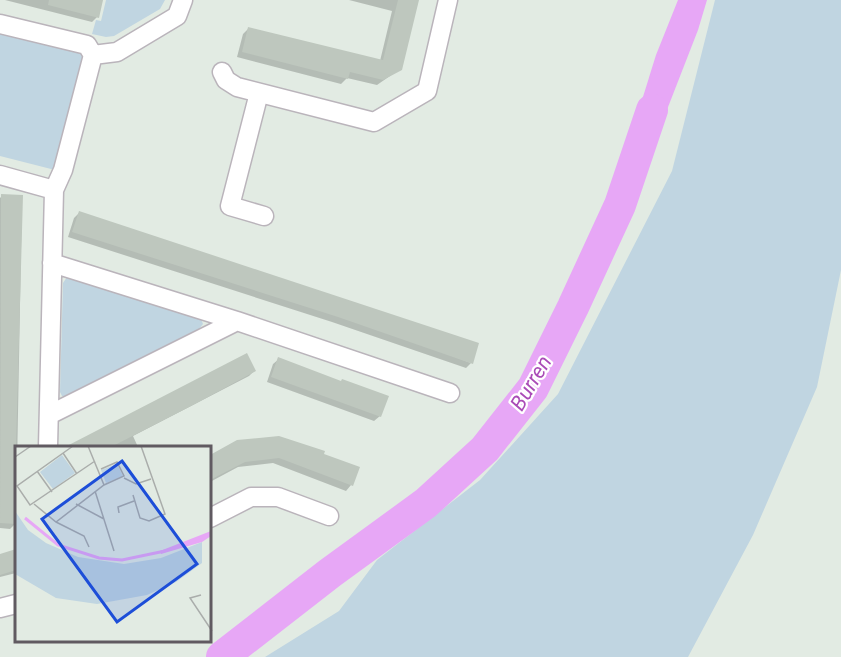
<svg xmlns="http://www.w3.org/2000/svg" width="841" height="657" font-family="Roboto,sans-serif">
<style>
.green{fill:#c0d5e1}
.water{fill:#e7a7f6}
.shadow{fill:#0003}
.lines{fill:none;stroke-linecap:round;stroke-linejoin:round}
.river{stroke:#e7a7f6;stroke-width:32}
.building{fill:#bec7be}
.minor-casing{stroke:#bab4bb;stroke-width:21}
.minor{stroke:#fff;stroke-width:18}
.labels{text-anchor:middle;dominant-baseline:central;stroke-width:4.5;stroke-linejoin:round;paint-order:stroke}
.water-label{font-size:21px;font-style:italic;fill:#aa4cb7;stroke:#fff}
.inset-river{fill:none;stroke:#e7a7f6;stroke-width:3}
.inset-road{fill:none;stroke:#aaadab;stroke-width:1.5}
.view{fill:#1d4ed8;fill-opacity:0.15;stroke:#1d4ed8;stroke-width:3}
.inset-edge{fill:none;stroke:#605a61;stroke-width:3}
</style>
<rect width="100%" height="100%" fill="#e2ebe3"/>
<!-- green -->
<path class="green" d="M 106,0 L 165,0 L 160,9 L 114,36 L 106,37 L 92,34 L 96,20 L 101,21 Z
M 715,0 L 841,0 L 841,270 L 817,387 L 753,535 L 688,657 L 265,657 L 339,611 L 377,560 L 480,480 L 558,394 L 672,171 Z
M 0,33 L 81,53 L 83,60 L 55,170 L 0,156 Z
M 67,277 L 201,319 L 203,324 L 199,329 L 68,398 L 62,396 L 60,392 L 63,283 Z"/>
<!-- water -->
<path class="water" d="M 678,0 L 707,0 L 698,30 L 656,138 L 648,152 L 628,145 L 656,55 Z"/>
<!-- shadow -->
<path class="shadow" d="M 5,0 L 102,0 L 97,17 L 92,22 Z
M 349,0 L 412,0 L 400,69 L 377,85 L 347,78 L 341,84 L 237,57 L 243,34 L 249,28 L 380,61 L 392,11 Z
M 2,196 L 22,196 L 16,523 L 10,529 L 0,528 L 0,198 Z
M 80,212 L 471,363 L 466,368 L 332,322 L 68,237 L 74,218 Z
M 279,359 L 380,416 L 374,421 L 267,382 L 273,364 Z
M 254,371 L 249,376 L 133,436 L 138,447 L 69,447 Z
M 322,455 L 351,485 L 346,491 L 273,463 L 238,467 L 210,482 L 210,456 Z
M 16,551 L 16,573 L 0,577 L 0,555 Z"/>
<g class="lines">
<!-- river -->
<path class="river" d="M 222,657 L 330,573 L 426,503 L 485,449 L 533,388 L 573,307 L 620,205 L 652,110"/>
</g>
<!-- building -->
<path class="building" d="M 49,0 L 103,0 L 99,18 L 48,5 Z
M 398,0 L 419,0 L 402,70 L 383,80 L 350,72 L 348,79 L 242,52 L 248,27 L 383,60 Z
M 1,194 L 23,195 L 16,447 L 16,524 L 0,523 Z
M 79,211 L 479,343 L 473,364 L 338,317 L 72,232 Z
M 247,353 L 256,371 L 195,404 L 111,447 L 65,447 Z
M 278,357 L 341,381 L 342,379 L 389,396 L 381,417 L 271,377 Z
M 279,436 L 325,451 L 324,454 L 360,467 L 353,486 L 279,458 L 245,462 L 210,480 L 210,455 L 237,440 Z
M 16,549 L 16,570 L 0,575 L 0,554 Z"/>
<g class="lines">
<defs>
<path id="minor" d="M 0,24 L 87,45 L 93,55 L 63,170 L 54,190 L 48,447
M 93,55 L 117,52 L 177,16 L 183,0
M 222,72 L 226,80 L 237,87 L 374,122 L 427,91 L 448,0
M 259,93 L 230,206 L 264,216
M 0,175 L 54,190
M 52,263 L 237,321 L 450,393
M 49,415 L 237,321
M 210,518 L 251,497 L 278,497 L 329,516
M 0,608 L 16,604"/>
</defs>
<!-- minor casing -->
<use href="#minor" class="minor-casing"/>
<!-- minor -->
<use href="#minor" class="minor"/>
</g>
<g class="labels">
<!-- water labels -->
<g class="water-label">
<text transform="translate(531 383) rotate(-59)">Burren</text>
</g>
</g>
<!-- overview -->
<g transform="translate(15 446)">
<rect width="196" height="196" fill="#e2ebe3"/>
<path d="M 47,9 L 60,27 L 38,43 L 25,26 ZM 102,18 L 108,30 L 91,37 L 86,24 ZM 0,65 L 13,84 L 31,97 L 63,111 L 109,118 L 146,112 L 187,96 L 187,117 L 161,136 L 132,149 L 82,158 L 41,152 L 0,128 Z" fill="#c0d5e1"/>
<path d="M 196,85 L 196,90 L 187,96 L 146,108 L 145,105 Z" fill="#e7a7f6"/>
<path class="inset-river" d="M 10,72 L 43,99 L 84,112 L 107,114 L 150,105"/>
<path class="inset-road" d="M 58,0 L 2,40 L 15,59 L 80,15M 73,0 L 89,39M 48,7 L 62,28M 0,11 L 16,0M 22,25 L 37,46M 109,32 L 121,38 L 136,33M 80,45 L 99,105M 118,49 L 125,72 L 134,75 L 150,68 L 126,0M 19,58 L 41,76 L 89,39 L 109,30 L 102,16 L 86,23M 61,58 L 89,73M 104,67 L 103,61 L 119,55M 41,76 L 69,90 L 74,101M 186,149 L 175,152 L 197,185"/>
<path class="view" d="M 107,15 L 182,118 L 102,176 L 27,73 Z"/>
<rect width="196" height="196" class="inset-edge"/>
</g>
</svg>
